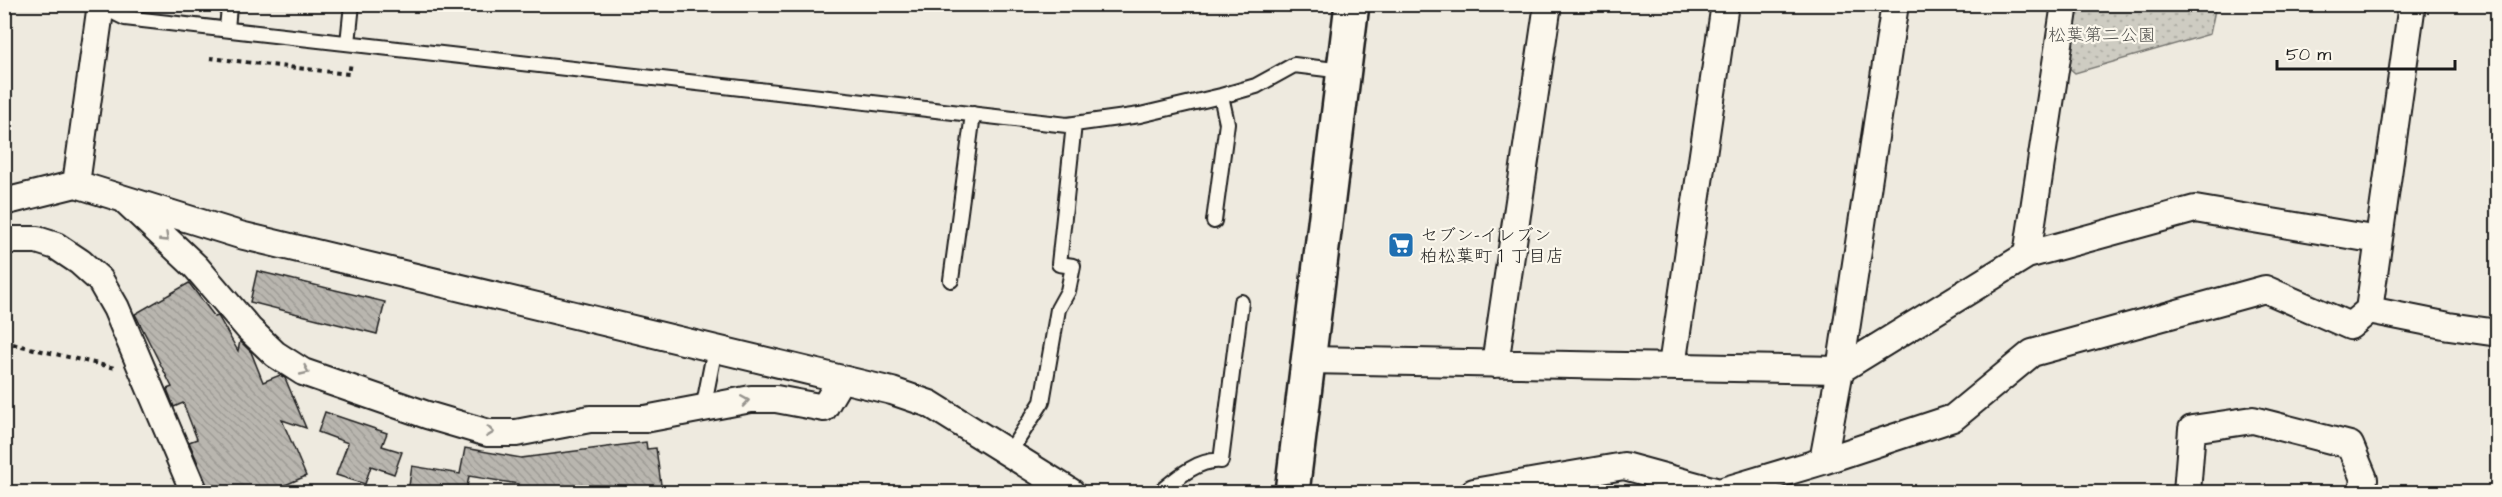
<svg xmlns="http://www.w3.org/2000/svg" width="2502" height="497" font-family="'Architects Daughter','Klee One',sans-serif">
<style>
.park{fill:url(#park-dots);stroke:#75746f;stroke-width:1.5}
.building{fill:url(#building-back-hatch);stroke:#1c1c1c;stroke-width:1.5}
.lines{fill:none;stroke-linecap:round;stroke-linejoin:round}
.lane-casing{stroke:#1c1c1c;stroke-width:18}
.street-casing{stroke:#1c1c1c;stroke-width:30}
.secondary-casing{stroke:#1c1c1c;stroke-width:38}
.path{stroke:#1c1c1c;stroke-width:4;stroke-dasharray:4.5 4.5;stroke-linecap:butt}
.lane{stroke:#fbf7ec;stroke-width:14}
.street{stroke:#fbf7ec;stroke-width:26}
.secondary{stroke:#fbf7ec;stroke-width:33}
.oneway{stroke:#97948e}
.labels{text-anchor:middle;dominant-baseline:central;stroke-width:4.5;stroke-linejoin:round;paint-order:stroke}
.park-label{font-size:18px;fill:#51514e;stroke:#fbf7ec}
.poi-label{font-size:18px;fill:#1c1c1c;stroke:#fbf7ec;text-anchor:start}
</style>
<defs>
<pattern id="park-dots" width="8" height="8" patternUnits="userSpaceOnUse" patternTransform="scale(1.5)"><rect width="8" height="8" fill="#ceccc2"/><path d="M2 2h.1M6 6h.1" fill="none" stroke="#b0afa6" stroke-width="1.8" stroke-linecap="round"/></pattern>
<pattern id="building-back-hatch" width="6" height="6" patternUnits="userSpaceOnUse" patternTransform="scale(1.5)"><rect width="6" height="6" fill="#b9b6af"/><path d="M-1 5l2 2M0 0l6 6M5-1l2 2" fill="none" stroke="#9e9c96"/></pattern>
</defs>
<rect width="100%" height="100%" fill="#eeeadf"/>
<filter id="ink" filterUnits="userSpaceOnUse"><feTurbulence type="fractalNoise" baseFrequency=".0167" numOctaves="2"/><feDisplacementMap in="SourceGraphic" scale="12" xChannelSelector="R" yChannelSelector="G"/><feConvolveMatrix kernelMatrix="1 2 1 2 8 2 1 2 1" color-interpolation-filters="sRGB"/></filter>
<g filter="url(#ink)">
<!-- park -->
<path class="park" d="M 2076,5 L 2216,5 L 2210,34 L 2075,73 L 2067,66 Z"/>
<!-- building -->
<path class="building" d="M 257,271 L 385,302 L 377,334 L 250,302 Z
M 189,283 L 215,317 L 218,316 L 238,351 L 240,341 L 251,352 L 263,382 L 280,375 L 285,378 L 306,428 L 282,420 L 306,476 L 269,492 L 210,492 L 189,442 L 197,439 L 183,403 L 174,407 L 167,389 L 172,387 L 135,314 Z
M 325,412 L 387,433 L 382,446 L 402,452 L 394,474 L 371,466 L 365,484 L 336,475 L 348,443 L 318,432 Z
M 646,442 L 647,449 L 656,448 L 662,492 L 519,492 L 518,484 L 469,476 L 466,492 L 408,492 L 412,466 L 460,474 L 465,448 L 521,458 Z"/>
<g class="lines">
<defs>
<path id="lane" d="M 101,6 L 125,18 L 1067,125 L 1140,115 L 1221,96 L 1256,86 L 1294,65 L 1343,71
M 227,29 L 229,6
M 348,43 L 352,4
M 1214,221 L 1227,123 L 1221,96
M 951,280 L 973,114
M 703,409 L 715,348
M 1009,453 L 1042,402 L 1058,309 L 1068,291 L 1073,266 L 1059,264 L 1074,124
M 1160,492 C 1177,478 1198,459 1221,461 L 1241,302"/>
<path id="street" d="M 2412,4 L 2369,310 L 2449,326 L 2498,333
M 76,184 L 101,4
M 4,202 L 76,184 L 240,235 L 892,391 L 930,404 L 1071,492
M 127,202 L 196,267 L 249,329 L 275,354 L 303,372 L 427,415 L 488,433 L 516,433 L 590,419 L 645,419 L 751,399 L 776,399 L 824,408 L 841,379
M 4,240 L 37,240 L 56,246 L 80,262 L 100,280 L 116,308 L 194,492
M 2027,255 L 2065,4
M 1308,360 L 1840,370 L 2027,255 L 2195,209 L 2378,240
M 1495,364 L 1548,4
M 1672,366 L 1725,4
M 1823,461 L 1953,418 L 2032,353 L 2265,289 L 2350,326 L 2369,310
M 1474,492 L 1624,466 L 1719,492
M 1719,492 L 1823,461 L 1840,370 L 1895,4
M 2187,492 L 2192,429 L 2253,420 L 2350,445 L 2364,479 L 2362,492"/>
<path id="secondary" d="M 1292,492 L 1352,4"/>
</defs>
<!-- lane casing -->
<use href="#lane" class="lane-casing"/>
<!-- street casing -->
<use href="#street" class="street-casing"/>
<!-- secondary casing -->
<use href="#secondary" class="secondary-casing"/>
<!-- path -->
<path class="path" d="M 210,58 L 349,74 L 351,62
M 4,342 L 115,368"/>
<!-- lane -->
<use href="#lane" class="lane"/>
<!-- street -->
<use href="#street" class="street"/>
<!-- secondary -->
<use href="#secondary" class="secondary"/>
</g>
<!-- one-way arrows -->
<defs><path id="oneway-chevron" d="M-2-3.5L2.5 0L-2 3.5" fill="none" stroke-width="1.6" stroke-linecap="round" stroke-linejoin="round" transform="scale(1.5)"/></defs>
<g class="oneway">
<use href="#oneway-chevron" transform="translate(165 238) rotate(43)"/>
<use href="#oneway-chevron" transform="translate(305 371) rotate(25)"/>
<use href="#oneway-chevron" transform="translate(745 401) rotate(-9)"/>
<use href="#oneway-chevron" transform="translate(490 432) rotate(7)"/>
</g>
</g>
<!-- icons -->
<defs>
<symbol id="supermarket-square" viewBox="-11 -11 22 22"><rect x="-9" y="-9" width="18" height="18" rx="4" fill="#1f6fb2" stroke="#fbf7ec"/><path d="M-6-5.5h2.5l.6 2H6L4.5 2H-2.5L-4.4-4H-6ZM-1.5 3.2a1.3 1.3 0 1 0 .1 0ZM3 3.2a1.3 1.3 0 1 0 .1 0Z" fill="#fff"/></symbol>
</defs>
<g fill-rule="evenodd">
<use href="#supermarket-square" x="1386" y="230" width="30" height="30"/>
</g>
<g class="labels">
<!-- park labels -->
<g class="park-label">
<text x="2102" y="35">松葉第二公園</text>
</g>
<!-- poi labels -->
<g class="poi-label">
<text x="1420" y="235">セブン-イレブン<tspan x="1420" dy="21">柏松葉町１丁目店</tspan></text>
</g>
</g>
<!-- margin -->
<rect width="2502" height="497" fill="none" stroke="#fbf7ec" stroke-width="24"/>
<rect x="12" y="12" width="2478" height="473" fill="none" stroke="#1c1c1c" stroke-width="2" filter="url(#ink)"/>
<!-- scale -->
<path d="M2277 60v9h178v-9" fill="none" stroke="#1c1c1c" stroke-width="3"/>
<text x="2286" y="60" font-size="18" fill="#1c1c1c" stroke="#fbf7ec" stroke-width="4.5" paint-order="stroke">50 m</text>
</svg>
